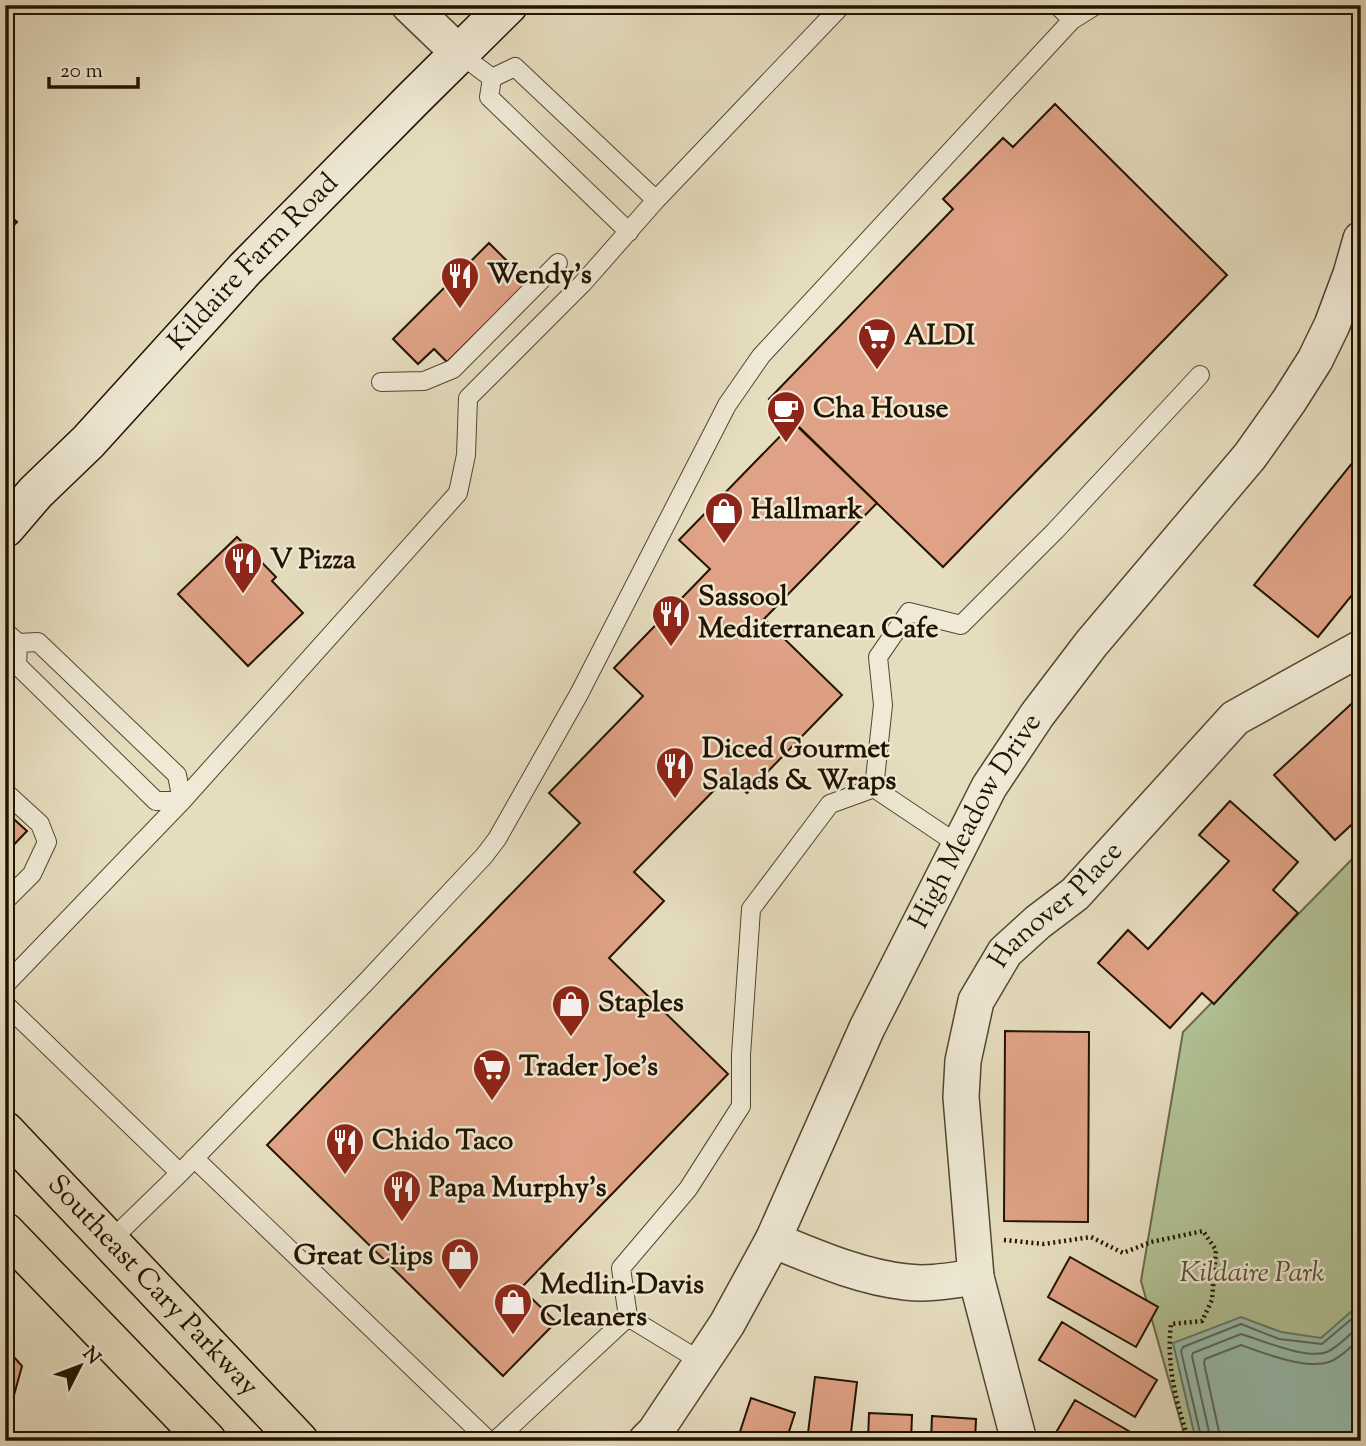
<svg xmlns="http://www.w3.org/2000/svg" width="1366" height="1446" font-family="'Sorts Mill Goudy',serif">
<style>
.green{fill:#b2c295;stroke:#6a6a4a;stroke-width:2}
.water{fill:#97bcae;stroke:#687868;stroke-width:2}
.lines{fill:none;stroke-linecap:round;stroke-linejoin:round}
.shore{stroke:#5c6857;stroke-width:2}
.building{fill:#e0a286;stroke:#211300;stroke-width:2}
.lane-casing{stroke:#524630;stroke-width:20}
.street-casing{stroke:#524630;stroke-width:38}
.secondary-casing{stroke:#211300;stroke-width:41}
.primary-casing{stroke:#211300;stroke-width:41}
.path{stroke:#211300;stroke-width:4.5;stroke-dasharray:2 3.5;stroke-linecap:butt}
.lane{stroke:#efe9d5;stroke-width:18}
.street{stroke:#efe9d5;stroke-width:35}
.secondary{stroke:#efe9d5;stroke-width:38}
.primary{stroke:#e6ddbf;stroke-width:38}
.labels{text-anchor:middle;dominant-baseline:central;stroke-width:5;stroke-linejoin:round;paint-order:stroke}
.street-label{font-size:28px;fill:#211300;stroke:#efe9d5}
.poi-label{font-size:28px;font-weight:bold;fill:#211300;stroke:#efe9d5;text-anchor:start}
.park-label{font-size:28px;font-style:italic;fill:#545034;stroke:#efe9d5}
</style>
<rect width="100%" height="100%" fill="#e6ddbf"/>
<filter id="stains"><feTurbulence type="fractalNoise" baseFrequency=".00286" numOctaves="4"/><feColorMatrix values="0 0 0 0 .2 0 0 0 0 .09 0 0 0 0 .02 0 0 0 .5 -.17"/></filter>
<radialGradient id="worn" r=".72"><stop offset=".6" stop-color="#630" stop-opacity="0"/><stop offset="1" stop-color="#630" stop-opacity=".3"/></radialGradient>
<!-- green -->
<path class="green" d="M 1361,850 L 1361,1441 L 1186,1441 L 1141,1281 L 1183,1032 Z"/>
<!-- water -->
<path class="water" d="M 1361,1298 L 1361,1441 L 1196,1441 L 1173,1343 L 1241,1317 L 1281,1332 L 1321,1338 L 1353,1310 Z"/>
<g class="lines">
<!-- shore -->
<path class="shore" d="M 1202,1441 L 1181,1351 L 1183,1347 L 1241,1324 L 1279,1339 L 1322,1344 L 1361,1311
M 1211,1441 L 1192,1356 L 1193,1353 L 1241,1334 C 1261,1340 1307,1360 1327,1352 C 1339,1347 1351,1333 1361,1324
M 1221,1441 L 1204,1363 L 1205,1359 L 1241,1345 C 1263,1353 1307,1370 1329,1362 C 1341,1358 1351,1346 1361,1338"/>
</g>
<!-- building -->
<path class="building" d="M 1055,104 L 1227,275 L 943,567 L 769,399 L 953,209 L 943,199 L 1003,138 L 1013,147 Z
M 5,211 L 17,222 L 5,234 Z
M 489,243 L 528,282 L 447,362 L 434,349 L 418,364 L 393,339 Z
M 794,422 L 877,503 L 764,619 L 842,695 L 747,793 L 728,776 L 634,872 L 664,901 L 609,958 L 728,1074 L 521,1288 L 556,1322 L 503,1376 L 267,1145 L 580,823 L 549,793 L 643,696 L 614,668 L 710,569 L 679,540 Z
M 1361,452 L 1361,584 L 1318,637 L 1254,585 Z
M 237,537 L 276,577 L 272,581 L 303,613 L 248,666 L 178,594 Z
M 1361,695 L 1361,816 L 1335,840 L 1274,775 Z
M 1230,801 L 1298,862 L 1273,890 L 1298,913 L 1214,1004 L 1202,993 L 1170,1028 L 1098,963 L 1128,930 L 1148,949 L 1229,861 L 1199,835 Z
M 5,811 L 27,831 L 5,854 Z
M 1005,1031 L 1089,1032 L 1088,1222 L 1004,1221 Z
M 1070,1257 L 1158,1307 L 1136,1347 L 1048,1297 Z
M 1062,1322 L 1157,1380 L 1135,1417 L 1039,1360 Z
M 5,1347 L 22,1366 L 5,1428 Z
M 815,1377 L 857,1382 L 850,1441 L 807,1441 Z
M 751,1398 L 795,1413 L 786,1441 L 737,1441 Z
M 1075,1400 L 1146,1441 L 1062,1441 L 1054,1436 Z
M 869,1413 L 912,1415 L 911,1441 L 868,1441 Z
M 932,1416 L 976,1419 L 975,1441 L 931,1441 Z"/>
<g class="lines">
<defs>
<path id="lane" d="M 1057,5 L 1072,20
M 460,54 L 492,78
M 492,78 L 515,67 L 656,200
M 492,78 L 489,97 L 629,232
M 381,382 L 424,381 L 453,369 L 558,263
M 5,631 L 18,643 L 38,642 L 177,775 L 182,801 L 156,801 L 17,665 L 18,643
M 874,788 L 883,705 L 878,657 L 909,612 L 961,625 L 1055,531 L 1200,375
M 5,792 L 40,824 L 47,842 L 32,874 L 5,901
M 5,985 L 182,801 L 458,493 L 466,455 L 468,398 L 583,283 L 656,200 L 842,5
M 5,1004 L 180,1173
M 194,1158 L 489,1441
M 110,1241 L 180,1173 L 365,983 L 484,856 L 497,839 L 579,694 L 727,405 L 761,356 L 1072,20 L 1096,5
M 628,1317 L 621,1268 L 688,1189 L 741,1106 L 741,1055 L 751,909 L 830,804 L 874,788 L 959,845
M 495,1441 L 628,1317 L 702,1362"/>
<g id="street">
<path d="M 409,5 L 460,54"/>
<path d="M 773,1240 C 815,1257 860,1277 906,1282 C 930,1285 953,1280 976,1277"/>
<path id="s1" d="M 646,1441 L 655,1432 L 727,1324 L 773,1240 L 867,1028 L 989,787 L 1037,715 L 1091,644 L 1250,456 L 1289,401 L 1315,360 L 1332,325 L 1351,274 L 1361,239"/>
<path id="s2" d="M 1019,1441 L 976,1277 L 961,1097 L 963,1061 L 976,1001 L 1005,952 L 1038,922 L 1075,894 L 1235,718 L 1361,648"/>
</g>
<g id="secondary">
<path id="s3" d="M 5,528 L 36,492 L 88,442 L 245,269 L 413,99 L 508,5"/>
</g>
<g id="primary">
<path id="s4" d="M 5,1131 L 299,1441"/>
<path d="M 5,1232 L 207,1441"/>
</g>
</defs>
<!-- lane casing -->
<use href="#lane" class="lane-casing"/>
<!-- street casing -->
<use href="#street" class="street-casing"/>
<!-- secondary casing -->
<use href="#secondary" class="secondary-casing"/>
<!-- primary casing -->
<use href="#primary" class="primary-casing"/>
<!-- path -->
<path class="path" d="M 1004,1240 L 1044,1244 L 1091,1237 L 1123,1253 L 1151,1242 L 1203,1231 L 1216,1250 L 1212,1300 L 1202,1321 L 1171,1324 C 1166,1363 1176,1403 1189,1441"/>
<!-- lane -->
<use href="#lane" class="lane"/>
<!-- street -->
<use href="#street" class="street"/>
<!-- secondary -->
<use href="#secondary" class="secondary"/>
<!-- primary -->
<use href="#primary" class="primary"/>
</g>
<!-- icons -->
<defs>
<symbol id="restaurant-pin" viewBox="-11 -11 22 30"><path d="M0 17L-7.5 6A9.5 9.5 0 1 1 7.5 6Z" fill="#8f2418" stroke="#efe9d5"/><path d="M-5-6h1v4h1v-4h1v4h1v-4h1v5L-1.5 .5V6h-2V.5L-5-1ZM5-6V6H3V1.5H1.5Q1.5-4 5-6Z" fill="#fff"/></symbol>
<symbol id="supermarket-pin" viewBox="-11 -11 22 30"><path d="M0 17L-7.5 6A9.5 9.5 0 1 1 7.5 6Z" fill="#8f2418" stroke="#efe9d5"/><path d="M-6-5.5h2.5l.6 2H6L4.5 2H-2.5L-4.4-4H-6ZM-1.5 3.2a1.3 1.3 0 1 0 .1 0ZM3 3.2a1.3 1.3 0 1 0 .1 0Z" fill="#fff"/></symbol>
<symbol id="cafe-pin" viewBox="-11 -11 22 30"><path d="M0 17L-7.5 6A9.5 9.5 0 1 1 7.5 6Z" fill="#8f2418" stroke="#efe9d5"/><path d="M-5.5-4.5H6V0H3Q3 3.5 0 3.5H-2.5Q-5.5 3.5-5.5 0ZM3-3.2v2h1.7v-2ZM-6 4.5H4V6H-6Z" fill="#fff"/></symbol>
<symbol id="shop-pin" viewBox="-11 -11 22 30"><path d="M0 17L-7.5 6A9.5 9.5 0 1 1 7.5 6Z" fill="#8f2418" stroke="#efe9d5"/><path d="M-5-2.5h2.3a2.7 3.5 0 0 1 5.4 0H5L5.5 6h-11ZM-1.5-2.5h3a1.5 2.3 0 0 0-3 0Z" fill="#fff"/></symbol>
</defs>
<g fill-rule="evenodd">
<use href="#restaurant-pin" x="438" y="254" width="44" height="60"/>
<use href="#supermarket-pin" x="855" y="315" width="44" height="60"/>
<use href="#cafe-pin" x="764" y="388" width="44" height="60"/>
<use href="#shop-pin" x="702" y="489" width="44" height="60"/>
<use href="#restaurant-pin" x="221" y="539" width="44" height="60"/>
<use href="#restaurant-pin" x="649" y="592" width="44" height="60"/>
<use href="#restaurant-pin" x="653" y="744" width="44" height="60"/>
<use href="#shop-pin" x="549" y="982" width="44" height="60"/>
<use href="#supermarket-pin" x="470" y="1046" width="44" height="60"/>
<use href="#restaurant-pin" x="323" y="1120" width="44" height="60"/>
<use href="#restaurant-pin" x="380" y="1167" width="44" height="60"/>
<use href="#shop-pin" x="438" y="1235" width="44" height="60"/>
<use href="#shop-pin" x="491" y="1280" width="44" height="60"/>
</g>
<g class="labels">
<!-- street labels -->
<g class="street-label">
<text stroke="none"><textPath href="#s3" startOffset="364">Kildaire Farm Road</textPath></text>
<text stroke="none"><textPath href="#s1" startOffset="704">High Meadow Drive</textPath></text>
<text stroke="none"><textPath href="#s2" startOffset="574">Hanover Place</textPath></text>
<text stroke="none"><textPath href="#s4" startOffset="214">Southeast Cary Parkway</textPath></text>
</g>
<!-- poi labels -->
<g class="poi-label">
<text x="487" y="276">Wendy's</text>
<text x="904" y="337">ALDI</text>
<text x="813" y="410">Cha House</text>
<text x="751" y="511">Hallmark</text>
<text x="270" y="561">V Pizza</text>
<text x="698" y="598">Sassool<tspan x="698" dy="32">Mediterranean Cafe</tspan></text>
<text x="702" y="750">Diced Gourmet<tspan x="702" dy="32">Salads &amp; Wraps</tspan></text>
<text x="598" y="1004">Staples</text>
<text x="519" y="1068">Trader Joe's</text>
<text x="372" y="1142">Chido Taco</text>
<text x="429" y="1189">Papa Murphy's</text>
<text x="433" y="1257" text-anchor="end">Great Clips</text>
<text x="540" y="1286">Medlin-Davis<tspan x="540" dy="32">Cleaners</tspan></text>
</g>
<!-- park labels -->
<g class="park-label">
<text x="1252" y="1274">Kildaire Park</text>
</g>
</g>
<!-- margin -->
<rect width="1366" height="1446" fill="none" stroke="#e6ddbf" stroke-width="28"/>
<rect x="7" y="7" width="1352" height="1432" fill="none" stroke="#211300" stroke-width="3.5"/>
<rect x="14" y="14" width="1338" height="1418" fill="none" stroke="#211300" stroke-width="2"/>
<!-- north arrow -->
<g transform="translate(80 1366) rotate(48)" stroke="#efe9d5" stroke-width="5" paint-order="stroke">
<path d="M0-5L12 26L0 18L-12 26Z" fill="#211300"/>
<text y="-10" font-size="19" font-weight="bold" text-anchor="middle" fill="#211300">N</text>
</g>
<!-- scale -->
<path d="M49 77v10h89v-10" fill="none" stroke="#211300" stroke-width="3.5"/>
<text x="60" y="77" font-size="21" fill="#211300" stroke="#efe9d5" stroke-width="5" paint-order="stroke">20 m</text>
<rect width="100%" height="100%" filter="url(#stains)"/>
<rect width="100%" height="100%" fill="url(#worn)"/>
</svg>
